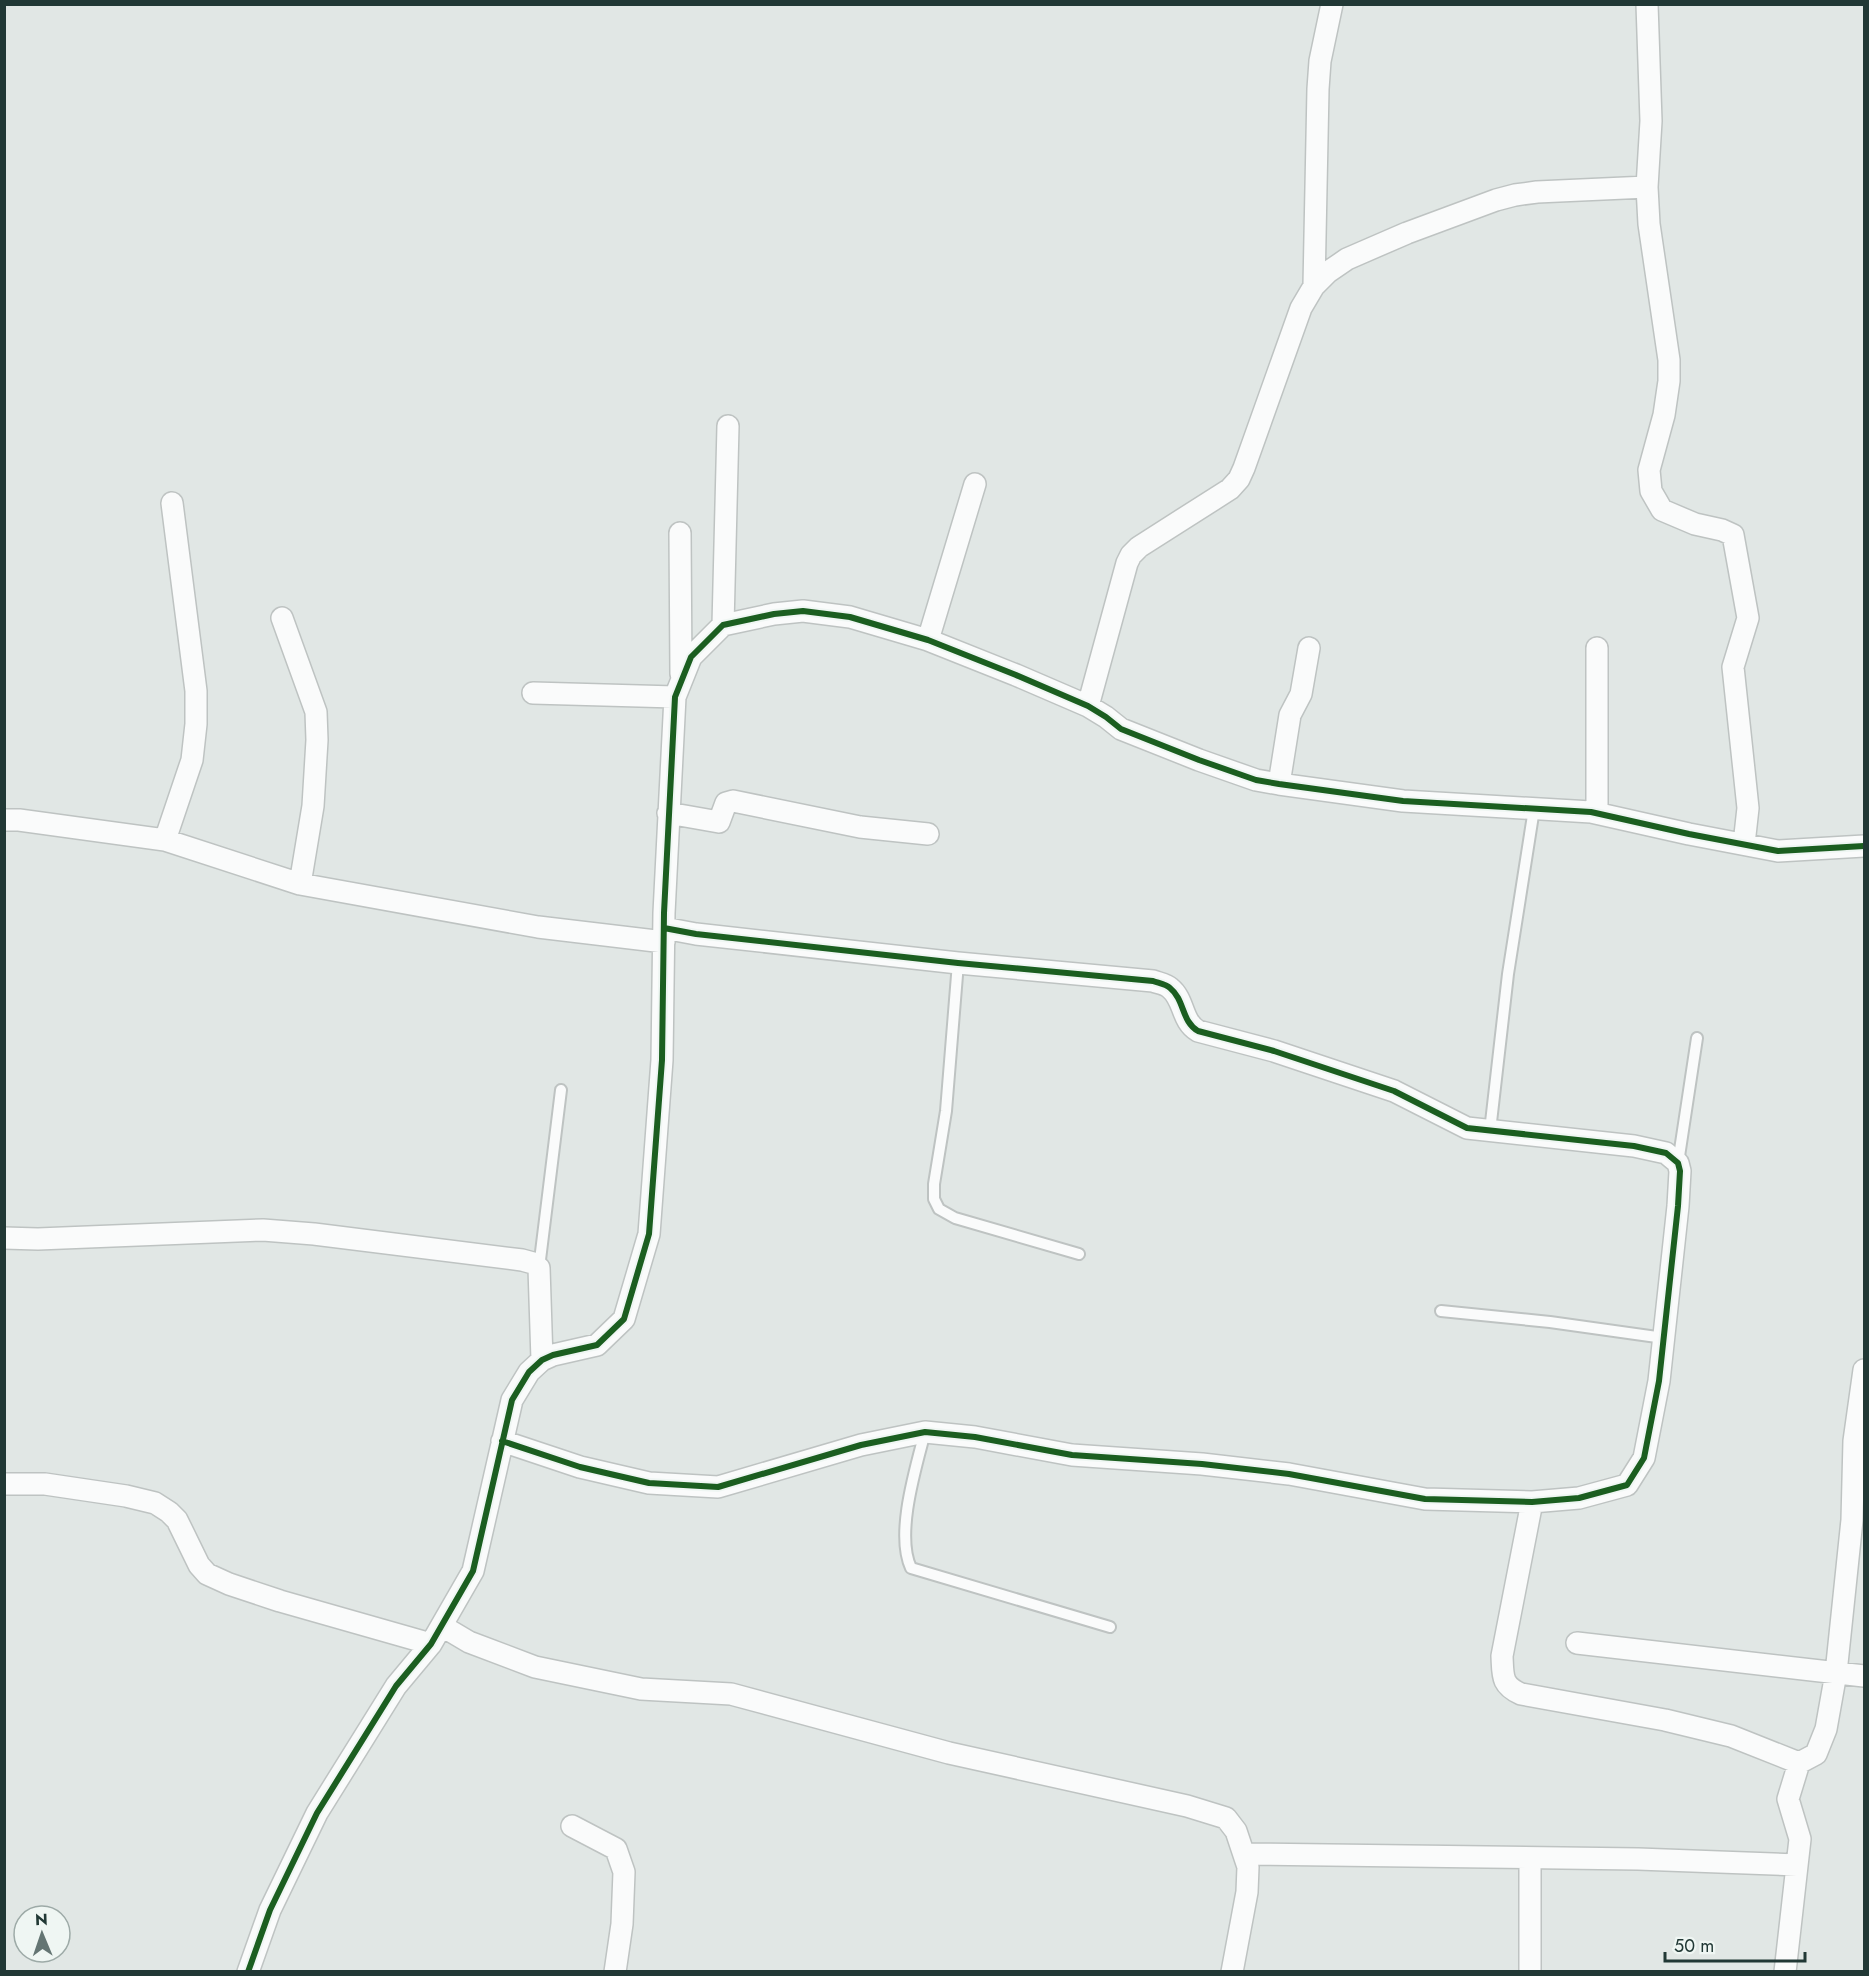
<svg xmlns="http://www.w3.org/2000/svg" width="1869" height="1976" font-family="Jost,sans-serif">
<style>
.lines{fill:none;stroke-linecap:round;stroke-linejoin:round}
.lane-casing{stroke:#bec3c2;stroke-width:14}
.street-casing{stroke:#bec3c2;stroke-width:24}
.lane{stroke:#fafbfb;stroke-width:10}
.street{stroke:#fafbfb;stroke-width:21}
.cycleway-casing{stroke:#eff6f3;stroke-width:10}
.cycleway{stroke:#1b5e20;stroke-width:6}
</style>
<rect width="100%" height="100%" fill="#e1e7e5"/>
<g class="lines">
<defs>
<path id="lane" d="M 958,963 L 946,1111 L 934,1184 L 934,1199 L 939,1209 L 955,1218 L 1079,1254
M 1490,1131 L 1508,974 L 1534,809
M 1678,1163 L 1697,1038
M 539,1268 L 561,1090
M 1441,1311 L 1550,1322 L 1664,1338
M 925,1432 C 916,1467 895,1534 911,1568 L 1110,1627"/>
<path id="street" d="M 1647,4 L 1651,121 L 1647,187 L 1649,224 L 1669,360 L 1669,381 L 1664,415 L 1649,470 L 1651,491 L 1662,510 L 1695,524 L 1722,530 L 1733,535 L 1748,618 L 1733,667 L 1748,808 L 1744,844
M 1314,286 L 1318,89 L 1320,61 L 1332,4
M 680,533 L 681,674
M 282,618 L 316,712 L 317,740 L 313,806 L 300,884
M 723,625 L 728,426
M 928,640 L 975,484
M 1597,648 L 1597,813
M 533,693 L 675,697
M 1088,706 L 1127,563 L 1131,555 L 1139,547 L 1230,489 L 1239,479 L 1244,468 L 1301,308 L 1314,286 L 1328,272 L 1347,259 L 1407,233 L 1496,200 L 1515,195 L 1537,192 L 1647,187
M 1279,784 L 1290,715 L 1301,694 L 1309,648
M 668,813 L 719,822 L 726,803 L 733,801 L 860,827 L 928,834
M 4,820 L 19,820 L 165,840 L 300,884 L 538,927 L 664,942
M 165,840 L 192,760 L 196,724 L 196,691 L 172,503
M 4,1238 L 38,1239 L 263,1230 L 314,1234 L 522,1260 L 533,1263 L 539,1268 L 542,1360
M 502,1441 L 580,1467 L 649,1483 L 718,1487 L 861,1445 L 925,1432 L 975,1437 L 1072,1455 L 1202,1464 L 1289,1474 L 1425,1499 L 1532,1502 L 1579,1498 L 1627,1485 L 1644,1458 L 1659,1381 L 1678,1206 L 1680,1171 L 1678,1163 L 1666,1153 L 1634,1146 L 1467,1128 L 1394,1091 L 1274,1051 L 1198,1031 C 1181,1021 1185,1000 1170,988 C 1166,984 1158,983 1153,981 L 958,963 L 696,934 L 664,928
M 4,1484 L 45,1484 L 126,1496 L 155,1503 L 169,1512 L 177,1520 L 199,1565 L 207,1574 L 229,1584 L 280,1601 L 431,1644
M 1532,1502 L 1502,1656 C 1503,1676 1501,1685 1521,1694 L 1665,1720 L 1731,1736 L 1799,1763
M 442,1626 L 469,1642 L 535,1667 L 641,1689 L 731,1694 L 949,1753 L 1187,1806 L 1226,1818 L 1236,1831 L 1248,1867 L 1247,1892 L 1232,1972
M 1577,1643 L 1864,1676
M 572,1826 L 616,1849 L 624,1872 L 622,1924 L 615,1972
M 1245,1854 L 1638,1859 L 1797,1865
M 248,1972 L 270,1910 L 317,1813 L 396,1686 L 431,1644 L 473,1571 L 512,1400 L 529,1372 L 542,1360 L 553,1355 L 597,1345 L 624,1319 L 649,1234 L 662,1060 L 664,913 L 675,697 L 691,657 L 723,625 L 774,614 L 803,611 L 850,617 L 928,640 L 1016,675 L 1088,706 L 1106,717 L 1121,729 L 1199,760 L 1256,780 L 1279,784 L 1403,801 L 1591,812 L 1689,834 L 1778,851 L 1864,846
M 1530,1972 L 1530,1858
M 1785,1972 L 1800,1839 L 1788,1799 L 1799,1763 L 1816,1754 L 1826,1729 L 1836,1673 L 1852,1520 L 1854,1441 L 1864,1370"/>
</defs>
<!-- lane casing -->
<use href="#lane" class="lane-casing"/>
<!-- street casing -->
<use href="#street" class="street-casing"/>
<!-- lane -->
<use href="#lane" class="lane"/>
<!-- street -->
<use href="#street" class="street"/>
<defs>
<path id="cycleway" d="M 502,1441 L 580,1467 L 649,1483 L 718,1487 L 861,1445 L 925,1432 L 975,1437 L 1072,1455 L 1202,1464 L 1289,1474 L 1425,1499 L 1532,1502 L 1579,1498 L 1627,1485 L 1644,1458 L 1659,1381 L 1678,1206 L 1680,1171 L 1678,1163 L 1666,1153 L 1634,1146 L 1467,1128 L 1394,1091 L 1274,1051 L 1198,1031 C 1181,1021 1185,1000 1170,988 C 1166,984 1158,983 1153,981 L 958,963 L 696,934 L 664,928
M 248,1972 L 270,1910 L 317,1813 L 396,1686 L 431,1644 L 473,1571 L 512,1400 L 529,1372 L 542,1360 L 553,1355 L 597,1345 L 624,1319 L 649,1234 L 662,1060 L 664,913 L 675,697 L 691,657 L 723,625 L 774,614 L 803,611 L 850,617 L 928,640 L 1016,675 L 1088,706 L 1106,717 L 1121,729 L 1199,760 L 1256,780 L 1279,784 L 1403,801 L 1591,812 L 1689,834 L 1778,851 L 1864,846"/>
</defs>
<!-- cycleway casing -->
<use href="#cycleway" class="cycleway-casing"/>
<!-- cycleway -->
<use href="#cycleway" class="cycleway"/>
</g>
<!-- border -->
<rect width="1869" height="1976" fill="none" stroke="#213835" stroke-width="12"/>
<!-- north arrow -->
<g transform="translate(42 1934) rotate(358)"><circle r="28" fill="#eff6f3" stroke="#9daaa7" stroke-width="1.5"/>
<path d="M0-4.5L10 22L0 15L-10 22Z" fill="#647573"/>
<text y="-9" font-size="16" font-weight="bold" text-anchor="middle" fill="#213835">N</text>
</g>
<!-- scale -->
<path d="M1665 1952v9h140v-9" fill="none" stroke="#213835" stroke-width="3"/>
<text x="1674" y="1952" font-size="18" fill="#213835" stroke="#eff6f3" stroke-width="4.5" paint-order="stroke">50 m</text>
</svg>
